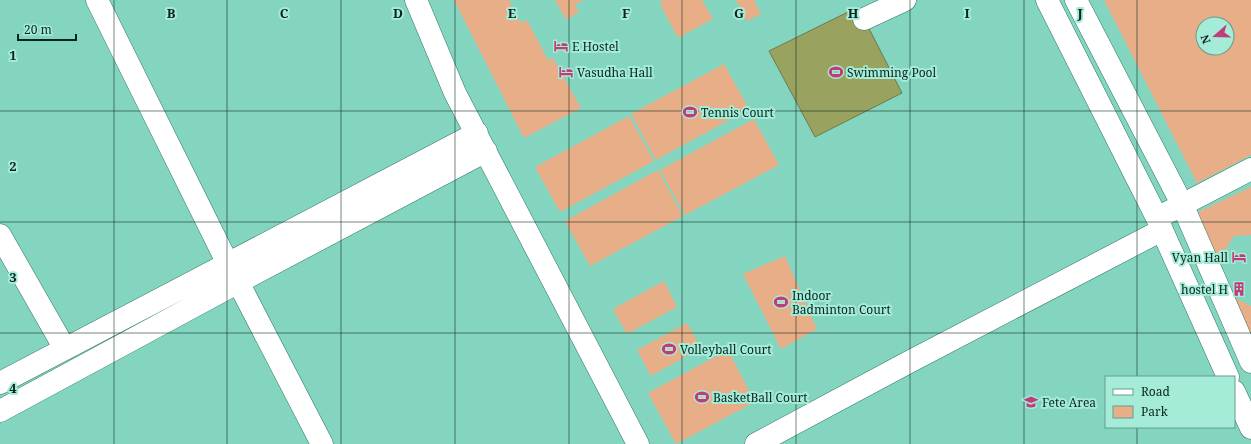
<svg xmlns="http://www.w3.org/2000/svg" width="1251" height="444" font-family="'Noto Serif',serif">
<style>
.built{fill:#83d5bf;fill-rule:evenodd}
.green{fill:#e8ae87;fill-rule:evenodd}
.water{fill:#99a25f;stroke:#6d7c4c}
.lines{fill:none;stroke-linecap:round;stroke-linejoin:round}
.minor-casing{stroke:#317767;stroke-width:23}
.minor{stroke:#fff;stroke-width:22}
.grid{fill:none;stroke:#07251f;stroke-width:1;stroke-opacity:0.55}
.labels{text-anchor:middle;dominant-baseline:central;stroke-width:4;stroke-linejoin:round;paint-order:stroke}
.poi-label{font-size:12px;fill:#07251f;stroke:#a5ecd8;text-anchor:start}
.grid-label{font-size:13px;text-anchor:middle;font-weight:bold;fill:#07251f;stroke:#a5ecd8;stroke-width:4;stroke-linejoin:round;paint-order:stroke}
</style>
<rect width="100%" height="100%" fill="#98dfcb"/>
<!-- built -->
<path class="built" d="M 0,0 L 1251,0 L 1251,444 L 0,444 ZM 1203,24 L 1227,24 L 1227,48 L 1203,48 ZM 1106,377 L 1234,377 L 1234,427 L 1106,427 Z"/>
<!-- green -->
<path class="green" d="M 454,0 L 509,0 L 521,23 L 527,20 L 548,60 L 553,58 L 581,108 L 524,138 Z
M 555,0 L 584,0 L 575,5 L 579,12 L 566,20 Z
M 661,0 L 702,0 L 713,19 L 678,38 L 660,4 L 662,2 Z
M 736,0 L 754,0 L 761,14 L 747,21 Z
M 1104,0 L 1251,0 L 1251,155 L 1197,183 ZM 1203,24 L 1227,24 L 1227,48 L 1203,48 Z
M 724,64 L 749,109 L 656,160 L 631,114 Z
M 629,116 L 654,161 L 560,212 L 535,167 Z
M 754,119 L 779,165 L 685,215 L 660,170 Z
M 658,170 L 683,216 L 590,266 L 565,221 Z
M 1251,187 L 1251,235 L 1234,236 L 1217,263 L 1194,214 Z
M 785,256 L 817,329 L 781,349 L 743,274 Z
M 664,281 L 677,307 L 627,334 L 613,309 Z
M 1230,295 L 1251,306 L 1251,342 Z
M 687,323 L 701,348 L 651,376 L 637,350 Z
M 728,350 L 755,402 L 676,444 L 648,393 Z"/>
<!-- water -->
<path class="water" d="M 858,7 L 902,93 L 815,137 L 769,51 Z"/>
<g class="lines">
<defs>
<path id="minor" d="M 97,0 L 228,264 L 238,282 L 322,444
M 416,0 L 455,93 L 638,444
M 1047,0 L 1157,218
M 1076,0 L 1182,204 L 1251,362
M 864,19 L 905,0
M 1162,230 L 1228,377
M 0,235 L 65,349
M 0,383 L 477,133
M 1234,391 L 1251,428
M 0,411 L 248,277 L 486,151
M 756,444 L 909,362 L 1162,230 L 1157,218 L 1251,169"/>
</defs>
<!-- minor casing -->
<use href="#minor" class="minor-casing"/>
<!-- minor -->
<use href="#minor" class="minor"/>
</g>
<!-- grid -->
<path class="grid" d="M 114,0 L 114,444M 227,0 L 227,444M 341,0 L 341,444M 455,0 L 455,444M 569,0 L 569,444M 682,0 L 682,444M 796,0 L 796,444M 910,0 L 910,444M 1024,0 L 1024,444M 1137,0 L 1137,377M 0,111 L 1251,111M 0,222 L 1251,222M 0,333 L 1251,333M 1137,427 L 1137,444"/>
<!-- icons -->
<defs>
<symbol id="hotel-bare" viewBox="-9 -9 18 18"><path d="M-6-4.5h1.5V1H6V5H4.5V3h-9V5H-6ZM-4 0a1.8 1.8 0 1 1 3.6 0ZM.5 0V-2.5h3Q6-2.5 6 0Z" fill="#c23b7b" stroke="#a5ecd8" stroke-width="2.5" paint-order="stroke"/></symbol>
<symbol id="stadium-bare" viewBox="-9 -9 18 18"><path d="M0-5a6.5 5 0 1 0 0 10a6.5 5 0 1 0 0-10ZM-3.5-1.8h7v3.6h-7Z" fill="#c23b7b" stroke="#a5ecd8" stroke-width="2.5" paint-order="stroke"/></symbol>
<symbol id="building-bare" viewBox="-9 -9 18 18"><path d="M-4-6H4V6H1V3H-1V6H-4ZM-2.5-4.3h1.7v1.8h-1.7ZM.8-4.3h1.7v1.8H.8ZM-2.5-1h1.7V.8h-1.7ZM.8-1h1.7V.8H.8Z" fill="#c23b7b" stroke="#a5ecd8" stroke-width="2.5" paint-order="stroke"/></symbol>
<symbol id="university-bare" viewBox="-9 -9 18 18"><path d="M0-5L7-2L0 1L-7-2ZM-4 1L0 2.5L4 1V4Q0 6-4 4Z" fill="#c23b7b" stroke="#a5ecd8" stroke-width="2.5" paint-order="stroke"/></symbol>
</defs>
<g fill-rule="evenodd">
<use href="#hotel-bare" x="551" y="36" width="20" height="20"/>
<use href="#hotel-bare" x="556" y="62" width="20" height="20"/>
<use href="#stadium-bare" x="826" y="62" width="20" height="20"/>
<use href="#stadium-bare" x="680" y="102" width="20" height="20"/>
<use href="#hotel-bare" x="1229" y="247" width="20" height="20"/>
<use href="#building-bare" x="1229" y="279" width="20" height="20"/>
<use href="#stadium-bare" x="771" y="292" width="20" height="20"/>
<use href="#stadium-bare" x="659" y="339" width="20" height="20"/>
<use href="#stadium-bare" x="692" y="387" width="20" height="20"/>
<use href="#university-bare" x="1021" y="392" width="20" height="20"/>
</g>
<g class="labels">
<!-- poi labels -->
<g class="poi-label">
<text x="572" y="46">E Hostel</text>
<text x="577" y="72">Vasudha Hall</text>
<text x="847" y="72">Swimming Pool</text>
<text x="701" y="112">Tennis Court</text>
<text x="1228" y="257" text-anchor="end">Vyan Hall</text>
<text x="1228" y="289" text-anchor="end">hostel H</text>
<text x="792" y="295">Indoor<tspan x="792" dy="14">Badminton Court</tspan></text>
<text x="680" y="349">Volleyball Court</text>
<text x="713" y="397">BasketBall Court</text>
<text x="1042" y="402">Fete Area</text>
</g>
</g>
<g class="grid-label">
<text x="171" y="18">B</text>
<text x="284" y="18">C</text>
<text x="398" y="18">D</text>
<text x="512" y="18">E</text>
<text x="626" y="18">F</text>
<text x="739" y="18">G</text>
<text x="853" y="18">H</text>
<text x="967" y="18">I</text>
<text x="1080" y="18">J</text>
<text x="13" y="60">1</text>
<text x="13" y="171">2</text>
<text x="13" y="282">3</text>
<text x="13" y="393">4</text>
</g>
<!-- legend -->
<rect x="1105" y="376" width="130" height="52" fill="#a5ecd8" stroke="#669c8e"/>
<rect x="1113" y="389" width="20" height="6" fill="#ffffff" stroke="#669c8e"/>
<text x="1141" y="396" font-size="12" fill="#07251f">Road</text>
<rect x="1113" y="406" width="20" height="12" fill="#e8ae87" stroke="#669c8e"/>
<text x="1141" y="416" font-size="12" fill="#07251f">Park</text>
<!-- north arrow -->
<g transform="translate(1215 36) rotate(250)"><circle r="19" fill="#a5ecd8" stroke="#669c8e"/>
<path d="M0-3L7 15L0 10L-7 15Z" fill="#c23b7b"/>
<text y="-6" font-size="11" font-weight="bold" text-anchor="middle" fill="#07251f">N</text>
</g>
<!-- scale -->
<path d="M18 34v6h58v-6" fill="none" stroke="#07251f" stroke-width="2"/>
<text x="24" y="34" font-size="12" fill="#07251f" stroke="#a5ecd8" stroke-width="3" paint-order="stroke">20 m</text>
</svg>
